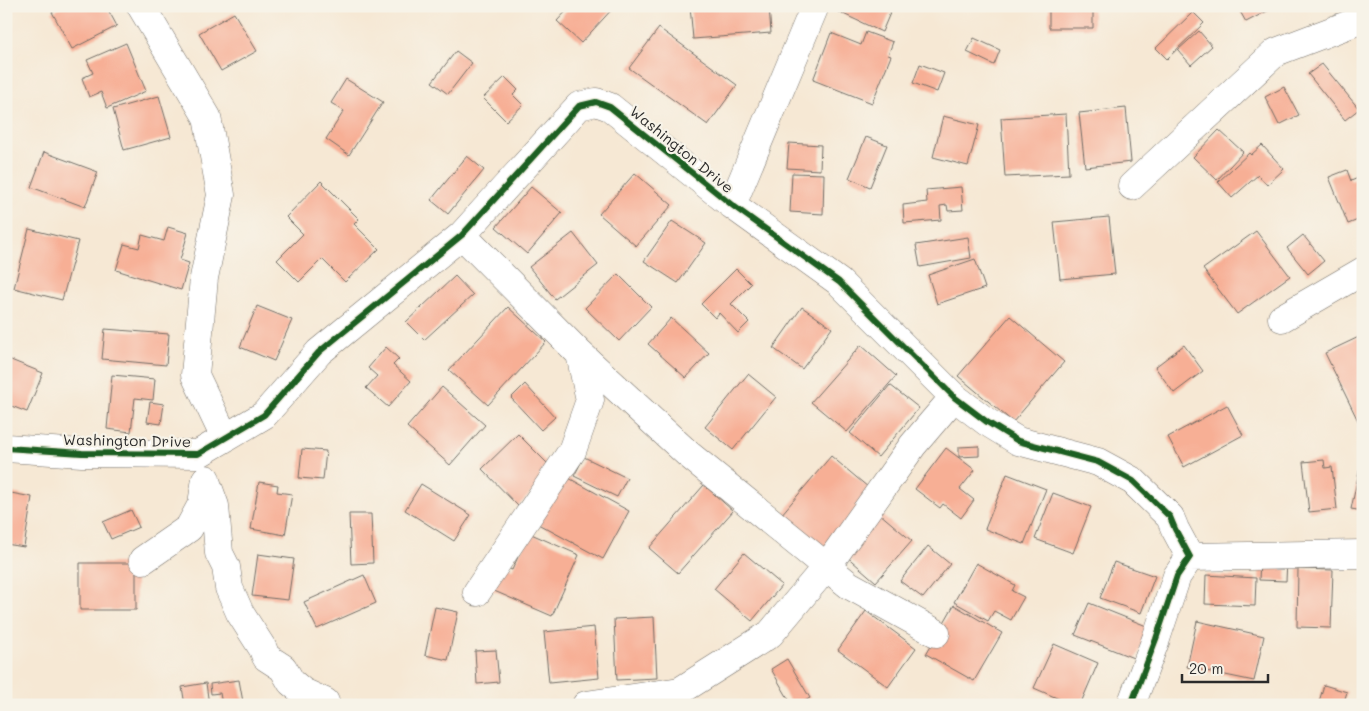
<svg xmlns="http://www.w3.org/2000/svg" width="1369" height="711" font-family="Mali,sans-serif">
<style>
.building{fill:#f7af95}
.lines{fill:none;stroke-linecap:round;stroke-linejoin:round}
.minor-casing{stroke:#726d66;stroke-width:29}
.minor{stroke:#fff;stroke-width:28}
.cycleway-casing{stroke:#f7f3e8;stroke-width:9}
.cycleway{stroke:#1b5e20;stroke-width:6}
.labels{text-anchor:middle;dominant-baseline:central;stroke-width:4.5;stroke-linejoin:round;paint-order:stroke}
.street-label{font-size:15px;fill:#2b2b2b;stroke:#f7f3e8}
</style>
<rect width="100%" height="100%" fill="#f7f3e8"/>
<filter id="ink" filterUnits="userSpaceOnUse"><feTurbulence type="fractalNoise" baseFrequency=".02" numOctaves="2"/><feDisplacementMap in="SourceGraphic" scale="10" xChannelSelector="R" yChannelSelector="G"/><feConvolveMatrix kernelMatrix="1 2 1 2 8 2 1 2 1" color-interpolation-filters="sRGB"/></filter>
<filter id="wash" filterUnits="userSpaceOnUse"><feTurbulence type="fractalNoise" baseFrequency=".0096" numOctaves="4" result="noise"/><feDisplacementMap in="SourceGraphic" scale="20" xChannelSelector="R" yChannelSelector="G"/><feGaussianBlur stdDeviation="1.12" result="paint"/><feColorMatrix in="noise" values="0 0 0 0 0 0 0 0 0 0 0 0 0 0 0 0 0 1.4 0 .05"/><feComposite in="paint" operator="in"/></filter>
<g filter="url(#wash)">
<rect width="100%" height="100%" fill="#f6e8d4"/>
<g id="blocks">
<!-- building -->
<path class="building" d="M 64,6 L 106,6 L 117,26 L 72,49 L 52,12 Z
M 571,6 L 615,6 L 581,43 L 557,21 Z
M 690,6 L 769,6 L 771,33 L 693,39 Z
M 841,6 L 893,6 L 882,32 L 839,12 Z
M 1049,6 L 1093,6 L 1093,28 L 1049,28 Z
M 1237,6 L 1277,6 L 1246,22 Z
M 1193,12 L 1204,23 L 1167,59 L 1156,48 Z
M 234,13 L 257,51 L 221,71 L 199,33 Z
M 659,28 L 737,85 L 708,125 L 629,68 Z
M 1199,31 L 1212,46 L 1191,65 L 1178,50 Z
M 866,32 L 893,42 L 888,55 L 891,56 L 872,103 L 813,80 L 831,33 L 861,45 Z
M 974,38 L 1000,50 L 994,65 L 967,52 Z
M 126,43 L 146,91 L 107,108 L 101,92 L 89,97 L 82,78 L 93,73 L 87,60 Z
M 456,51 L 472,63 L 448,94 L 432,82 Z
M 920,64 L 944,73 L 937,92 L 913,83 Z
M 1322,64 L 1359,109 L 1345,120 L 1308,74 Z
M 505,77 L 518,90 L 513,95 L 523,105 L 506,121 L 483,98 Z
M 346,79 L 383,102 L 349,155 L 326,139 L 344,111 L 331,103 Z
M 1284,87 L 1299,115 L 1279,125 L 1265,97 Z
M 159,96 L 171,137 L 124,150 L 113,109 Z
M 1126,108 L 1131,162 L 1085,167 L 1079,113 Z
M 1066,114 L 1069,174 L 1005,177 L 1001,118 Z
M 943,116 L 979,125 L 968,166 L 933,157 Z
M 1219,130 L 1243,152 L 1217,180 L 1193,157 Z
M 866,137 L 887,145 L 870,187 L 849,178 Z
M 789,143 L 821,145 L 820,170 L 787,168 Z
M 1262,145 L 1284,169 L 1267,185 L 1258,175 L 1232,198 L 1218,182 L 1249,153 L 1251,155 Z
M 44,152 L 98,172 L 85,207 L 31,187 Z
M 467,156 L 484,170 L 448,214 L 431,200 Z
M 1347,170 L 1351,181 L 1363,176 L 1363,218 L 1348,224 L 1329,177 Z
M 635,173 L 672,205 L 636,246 L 599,214 Z
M 792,173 L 824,174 L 823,214 L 790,212 Z
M 321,181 L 359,219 L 354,224 L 379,249 L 345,282 L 322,259 L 299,282 L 277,260 L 303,234 L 286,217 Z
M 531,187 L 562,213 L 527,254 L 496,227 Z
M 961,187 L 963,210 L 948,211 L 947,205 L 940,206 L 941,220 L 904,223 L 903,205 L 927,202 L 926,190 Z
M 1109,217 L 1115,274 L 1060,279 L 1054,222 Z
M 672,221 L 706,243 L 678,283 L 644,261 Z
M 168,227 L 188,233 L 180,260 L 189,263 L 181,290 L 116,270 L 124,244 L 139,248 L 142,235 L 164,241 Z
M 29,229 L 78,241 L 62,300 L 14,288 Z
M 1256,231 L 1290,276 L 1237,314 L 1203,269 Z
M 573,233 L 598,265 L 555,299 L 529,267 Z
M 1303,235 L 1324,261 L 1308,274 L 1287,248 Z
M 968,237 L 971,258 L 920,267 L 916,245 Z
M 975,259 L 985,288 L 937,304 L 928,275 Z
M 736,269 L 751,284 L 731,304 L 749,322 L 738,333 L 719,313 L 715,318 L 701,304 Z
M 618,274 L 651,307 L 619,341 L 585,308 Z
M 455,276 L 473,295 L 424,340 L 406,322 Z
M 257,306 L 292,320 L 274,361 L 240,347 Z
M 508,307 L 546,342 L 488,405 L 449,370 Z
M 802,307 L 832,328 L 802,369 L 773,348 Z
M 1010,316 L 1064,362 L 1013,422 L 958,376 Z
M 671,318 L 709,353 L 686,378 L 648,344 Z
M 105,329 L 169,334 L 166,365 L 102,359 Z
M 1363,335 L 1363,431 L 1325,353 Z
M 861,345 L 896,376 L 847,432 L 811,402 Z
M 1184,345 L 1203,371 L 1174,393 L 1155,367 Z
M 386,347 L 399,359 L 393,365 L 411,381 L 388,407 L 366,388 L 377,376 L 368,368 Z
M 6,358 L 43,373 L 27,412 L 6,404 Z
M 748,374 L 776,397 L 733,450 L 705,427 Z
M 112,375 L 155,379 L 153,400 L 135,398 L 131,432 L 107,429 Z
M 525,384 L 555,417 L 541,430 L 511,398 Z
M 890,385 L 919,408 L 878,457 L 850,433 Z
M 442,387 L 485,425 L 450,465 L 407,427 Z
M 150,402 L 164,404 L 161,424 L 147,422 Z
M 1227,405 L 1243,435 L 1184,467 L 1168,437 Z
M 518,434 L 554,470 L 518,506 L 482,469 Z
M 979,446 L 979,456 L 959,457 L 959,447 Z
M 946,448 L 975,470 L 960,489 L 974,500 L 961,518 L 943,504 L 940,508 L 915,489 Z
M 302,449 L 326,451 L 323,480 L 299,478 Z
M 831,456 L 875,493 L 825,552 L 781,515 Z
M 584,457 L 627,478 L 617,497 L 574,476 Z
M 1362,458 L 1363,458 L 1363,511 L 1351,509 Z
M 1324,460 L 1325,468 L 1332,467 L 1337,509 L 1309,512 L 1303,462 Z
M 1007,474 L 1046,489 L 1024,544 L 985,529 Z
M 565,476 L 629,511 L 603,559 L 538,524 Z
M 259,482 L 278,485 L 277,492 L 292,494 L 285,535 L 251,529 Z
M 421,484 L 471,515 L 454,541 L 405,510 Z
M 704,485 L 733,511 L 678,573 L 649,548 Z
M 11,493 L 32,497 L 24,547 L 6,544 L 6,527 Z
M 1053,493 L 1091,507 L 1073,553 L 1035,539 Z
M 131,510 L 139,527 L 111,539 L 103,522 Z
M 879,513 L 912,541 L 876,582 L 844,554 Z
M 349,514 L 371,514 L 373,563 L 351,564 Z
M 529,533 L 579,555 L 552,616 L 492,590 L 503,566 L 512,570 Z
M 928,546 L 950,564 L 923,598 L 900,581 Z
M 744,553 L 782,585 L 752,621 L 714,589 Z
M 258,554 L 294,559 L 288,600 L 252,596 Z
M 1260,559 L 1287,560 L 1286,581 L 1259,580 Z
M 1114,562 L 1155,576 L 1141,613 L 1100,598 Z
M 80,563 L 136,563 L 136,610 L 80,610 Z
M 976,563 L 1015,585 L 1012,591 L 1024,597 L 1011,620 L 994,611 L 988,621 L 954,602 Z
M 1298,569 L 1333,570 L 1331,628 L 1297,627 Z
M 364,575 L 376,603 L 317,629 L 304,602 Z
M 1206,575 L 1256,578 L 1255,606 L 1205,604 Z
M 1089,603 L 1149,627 L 1136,659 L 1075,635 Z
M 954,605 L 1002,633 L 974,681 L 926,654 Z
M 435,607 L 458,612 L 448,660 L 425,655 Z
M 866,611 L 916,648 L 888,687 L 838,650 Z
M 654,617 L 657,678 L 617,680 L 614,619 Z
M 1197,621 L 1264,636 L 1254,681 L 1187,667 Z
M 594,627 L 599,678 L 549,683 L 544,632 Z
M 1054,644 L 1098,663 L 1080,705 L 1073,705 L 1034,688 Z
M 496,650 L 499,682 L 477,684 L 475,651 Z
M 787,659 L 810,698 L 798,705 L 792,705 L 771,669 Z
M 239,680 L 243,702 L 222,705 L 220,693 L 211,694 L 210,684 Z
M 206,683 L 209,705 L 185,705 L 182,687 Z
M 1324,685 L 1347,692 L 1343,705 L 1318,705 Z"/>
</g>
</g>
<g filter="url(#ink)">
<use href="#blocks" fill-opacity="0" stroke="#726d66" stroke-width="1"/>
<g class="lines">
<defs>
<path id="minor" d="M 141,6 L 207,117 L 221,195 L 204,278 L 195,375 L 225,438
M 1132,186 L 1276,52 L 1363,19
M 732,205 L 815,6
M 462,235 L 580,354 L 590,400 L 572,451 L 477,592
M 1282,318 L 1363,271
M 580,354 L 688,454 L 849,585 L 936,633
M 6,448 L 82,453 L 198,454 L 264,415 L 319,352 L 462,235 L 579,106 L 596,102 L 610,107 L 732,205 L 839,282 L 954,397 L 987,422 L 1018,441 L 1098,462 L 1133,481 L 1170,517 L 1175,529 L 1190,557 L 1177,576 L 1156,639 L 1131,705
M 206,481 L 215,506 L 219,553 L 226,567 L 229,588 L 240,613 L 263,649 L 266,657 L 283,668 L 291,682 L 303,692 L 325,702 L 326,705
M 1190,557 L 1363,554
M 143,560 L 189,528 L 202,504 L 206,479
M 586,705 L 680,691 L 770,634 L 827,566 L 913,445 L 954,397"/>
</defs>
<!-- minor casing -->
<use href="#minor" class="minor-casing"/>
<!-- minor -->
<use href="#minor" class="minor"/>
<defs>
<path id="cycleway" d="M 6,448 L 82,453 L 198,454 L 264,415 L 319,352 L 462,235 L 579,106 L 596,102 L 610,107 L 732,205 L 839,282 L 954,397 L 987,422 L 1018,441 L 1098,462 L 1133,481 L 1170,517 L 1175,529 L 1190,557 L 1177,576 L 1156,639 L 1131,705"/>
</defs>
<!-- cycleway casing -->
<use href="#cycleway" class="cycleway-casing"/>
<!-- cycleway -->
<use href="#cycleway" class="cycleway"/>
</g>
</g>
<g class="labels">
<!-- street labels -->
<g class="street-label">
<text transform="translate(682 149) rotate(39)">Washington Drive</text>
<text transform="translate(127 440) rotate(1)">Washington Drive</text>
</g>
</g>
<!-- margin -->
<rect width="1369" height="711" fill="none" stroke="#f7f3e8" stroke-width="25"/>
<!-- scale -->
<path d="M1182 674v8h86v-8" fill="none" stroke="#2b2b2b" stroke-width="2.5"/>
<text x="1189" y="674" font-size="15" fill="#2b2b2b" stroke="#f7f3e8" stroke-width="4" paint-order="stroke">20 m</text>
</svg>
